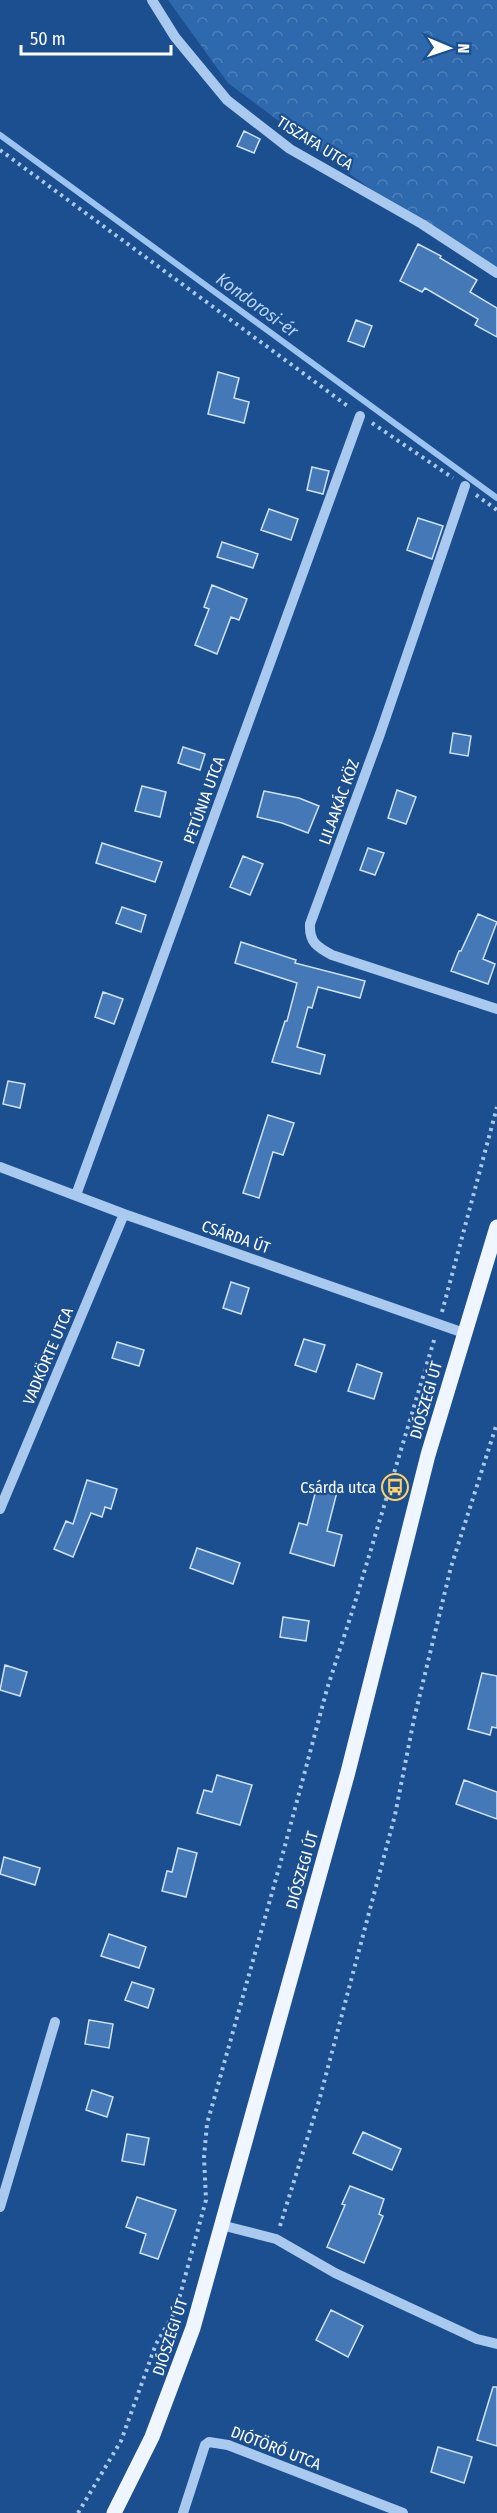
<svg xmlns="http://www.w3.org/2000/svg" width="497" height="2513" font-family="'Fira Sans Condensed',sans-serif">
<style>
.forest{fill:url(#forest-crowns)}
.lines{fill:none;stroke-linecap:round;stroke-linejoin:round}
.stream{stroke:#9cc4f0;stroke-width:6}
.building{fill:#4478b7;stroke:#cfe3fa;stroke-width:1.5}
.path{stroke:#a9c9ee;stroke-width:4;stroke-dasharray:3 4.5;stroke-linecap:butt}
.minor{stroke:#a9c9ee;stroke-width:10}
.major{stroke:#f0f6ff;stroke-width:15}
.labels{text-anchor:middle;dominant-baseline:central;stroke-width:4.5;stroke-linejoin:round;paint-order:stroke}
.street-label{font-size:16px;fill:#fff;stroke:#1b4f8f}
.poi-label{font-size:16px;fill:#fff;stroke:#1b4f8f;text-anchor:end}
.water-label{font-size:18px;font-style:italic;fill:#b5d3f5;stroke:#1b4f8f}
</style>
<defs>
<pattern id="forest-crowns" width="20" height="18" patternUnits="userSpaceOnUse" patternTransform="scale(1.5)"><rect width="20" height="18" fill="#2e69ad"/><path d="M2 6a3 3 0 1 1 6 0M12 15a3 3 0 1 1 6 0" fill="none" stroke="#4d80b9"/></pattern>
</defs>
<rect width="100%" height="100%" fill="#1b4f8f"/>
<!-- forest -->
<path class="forest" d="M 168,0 L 497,0 L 497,270 L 401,212 L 228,83 Z"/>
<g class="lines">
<!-- stream -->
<path class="stream" d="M 0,135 L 497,498"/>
</g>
<!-- building -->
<path class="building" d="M 244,131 L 260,139 L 254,153 L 237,146 Z
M 418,244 L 441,256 L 440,258 L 477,280 L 470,292 L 497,308 L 497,337 L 475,325 L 478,319 L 425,288 L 422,292 L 400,281 Z
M 356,320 L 372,326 L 364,347 L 348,341 Z
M 218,372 L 239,378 L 234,398 L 249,402 L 244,423 L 208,414 Z
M 312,467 L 329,471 L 323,494 L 307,490 Z
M 269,509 L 298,519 L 291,540 L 261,530 Z
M 418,518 L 443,526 L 432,559 L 407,550 Z
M 222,542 L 258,554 L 253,568 L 217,557 Z
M 212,585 L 247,599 L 239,620 L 231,617 L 217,654 L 195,645 L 209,609 L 204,607 Z
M 453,733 L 471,736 L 468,756 L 450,753 Z
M 183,747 L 205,754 L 200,770 L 178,763 Z
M 142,786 L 166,792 L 160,817 L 135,811 Z
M 397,790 L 416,797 L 406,824 L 388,818 Z
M 264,791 L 299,798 L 319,806 L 308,833 L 282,823 L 257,817 Z
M 102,843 L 162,862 L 155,882 L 96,863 Z
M 368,848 L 384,853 L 375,875 L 360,870 Z
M 243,856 L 263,864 L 250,895 L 230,887 Z
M 122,907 L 146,915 L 141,932 L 116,923 Z
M 478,914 L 497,922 L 483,959 L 495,964 L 488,984 L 451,971 L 459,951 L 461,951 Z
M 241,942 L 296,960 L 295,963 L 365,981 L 360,998 L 318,987 L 312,1008 L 308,1007 L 297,1047 L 325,1055 L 320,1074 L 272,1062 L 285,1021 L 287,1021 L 297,983 L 235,963 Z
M 103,992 L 123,999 L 114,1024 L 95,1017 Z
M 8,1081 L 25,1084 L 20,1108 L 3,1104 Z
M 268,1115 L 294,1123 L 283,1155 L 273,1152 L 259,1198 L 243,1193 Z
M 231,1282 L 249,1288 L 241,1314 L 223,1308 Z
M 304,1339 L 325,1345 L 316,1372 L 295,1365 Z
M 117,1342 L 144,1350 L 139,1366 L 112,1358 Z
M 357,1364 L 382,1373 L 374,1399 L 348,1391 Z
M 87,1480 L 117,1489 L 111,1509 L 105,1507 L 102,1517 L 91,1513 L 73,1557 L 54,1549 L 66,1521 L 73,1524 Z
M 317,1486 L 337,1492 L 327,1531 L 342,1535 L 334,1566 L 290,1553 L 299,1523 L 307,1525 Z
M 197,1548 L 240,1563 L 233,1584 L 190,1568 Z
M 283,1617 L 309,1621 L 306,1641 L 280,1637 Z
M 5,1665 L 27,1672 L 20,1696 L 0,1690 Z
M 482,1673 L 497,1676 L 497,1728 L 492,1727 L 490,1735 L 468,1729 Z
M 217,1775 L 252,1785 L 240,1825 L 197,1813 L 204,1790 L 212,1792 Z
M 464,1780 L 497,1792 L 497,1819 L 456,1804 Z
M 178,1848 L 197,1853 L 186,1897 L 162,1891 L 167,1871 L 172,1872 Z
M 4,1857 L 40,1868 L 35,1885 L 0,1874 Z
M 109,1934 L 146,1947 L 139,1968 L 101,1956 Z
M 132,1982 L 154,1989 L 148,2008 L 125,2000 Z
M 89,2020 L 113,2024 L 109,2048 L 85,2044 Z
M 92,2090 L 113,2097 L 107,2117 L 86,2110 Z
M 363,2132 L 401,2149 L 392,2170 L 353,2153 Z
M 127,2134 L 149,2138 L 144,2165 L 122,2161 Z
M 350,2186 L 384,2199 L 379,2214 L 383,2216 L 364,2263 L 327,2247 L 345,2205 L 342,2204 Z
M 137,2197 L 176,2210 L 158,2259 L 140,2253 L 146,2234 L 126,2227 Z
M 331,2310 L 363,2326 L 348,2357 L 316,2340 Z
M 493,2387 L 497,2387 L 497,2446 L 477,2440 Z
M 438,2447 L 472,2457 L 464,2483 L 431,2472 Z"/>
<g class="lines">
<!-- path -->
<path class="path" d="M 0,150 L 349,407
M 372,423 L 453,478
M 476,495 L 497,510
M 442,1312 L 497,1107
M 280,2226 L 319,2101 L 395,1815 L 414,1719 L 451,1567 L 497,1423
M 78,2513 L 121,2441 L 156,2344 L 176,2310 L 206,2200 L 204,2157 L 207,2124 L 279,1868 L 327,1689 L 353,1609 L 435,1337"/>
<!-- minor -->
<path class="minor" d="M 152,0 L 175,37 L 227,100 L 290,149 L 422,224 L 497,273
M 465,486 L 380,734 L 310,924 C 309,942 317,947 332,955 L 497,1009
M 0,1167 L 124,1214 L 464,1333
M 76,1195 L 360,416
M 0,1509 L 124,1214
M 0,2207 L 55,2022
M 221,2225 L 276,2239 L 335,2273 L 477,2339 L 497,2344
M 183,2513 L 205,2445 L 209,2442 L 228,2445 L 403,2513"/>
<!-- major -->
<path class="major" d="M 114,2513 L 152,2437 L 193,2328 L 348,1772 L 428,1455 L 497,1227"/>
</g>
<!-- icons -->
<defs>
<symbol id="bus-ring" viewBox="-11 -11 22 22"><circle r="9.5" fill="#1b4f8f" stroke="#ffd166" stroke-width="1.5"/><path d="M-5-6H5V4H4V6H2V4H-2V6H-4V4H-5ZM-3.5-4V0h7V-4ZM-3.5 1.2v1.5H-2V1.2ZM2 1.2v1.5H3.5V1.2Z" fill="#ffd166"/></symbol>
</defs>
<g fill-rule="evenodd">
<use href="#bus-ring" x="380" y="1472" width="30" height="30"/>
</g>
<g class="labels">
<!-- street labels -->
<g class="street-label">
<text transform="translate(315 143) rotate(32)">TISZAFA UTCA</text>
<text transform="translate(204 800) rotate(-70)">PETÚNIA UTCA</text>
<text transform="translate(339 802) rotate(-70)">LILAAKÁC KÖZ</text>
<text transform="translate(236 1237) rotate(19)">CSÁRDA ÚT</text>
<text transform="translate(48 1356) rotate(-67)">VADKÖRTE UTCA</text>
<text transform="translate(426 1400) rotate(-74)">DIÓSZEGI ÚT</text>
<text transform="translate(302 1870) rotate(-74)">DIÓSZEGI ÚT</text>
<text transform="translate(170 2337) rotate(-72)">DIÓSZEGI ÚT</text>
<text transform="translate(276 2448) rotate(21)">DIÓTÖRŐ UTCA</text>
</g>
<!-- poi labels -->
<g class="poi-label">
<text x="376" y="1487">Csárda utca</text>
</g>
<!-- water labels -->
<g class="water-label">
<text transform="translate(257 305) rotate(36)">Kondorosi-ér</text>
</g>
</g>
<!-- north arrow -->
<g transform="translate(449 48) rotate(92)" stroke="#1b4f8f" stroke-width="4.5" paint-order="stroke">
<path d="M0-4.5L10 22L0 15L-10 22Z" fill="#ffffff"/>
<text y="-9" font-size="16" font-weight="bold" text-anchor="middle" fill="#ffffff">N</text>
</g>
<!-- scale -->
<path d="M21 45v9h150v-9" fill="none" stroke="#ffffff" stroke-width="3"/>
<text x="30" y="45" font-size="18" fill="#ffffff" stroke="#1b4f8f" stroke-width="4.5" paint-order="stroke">50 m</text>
</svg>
